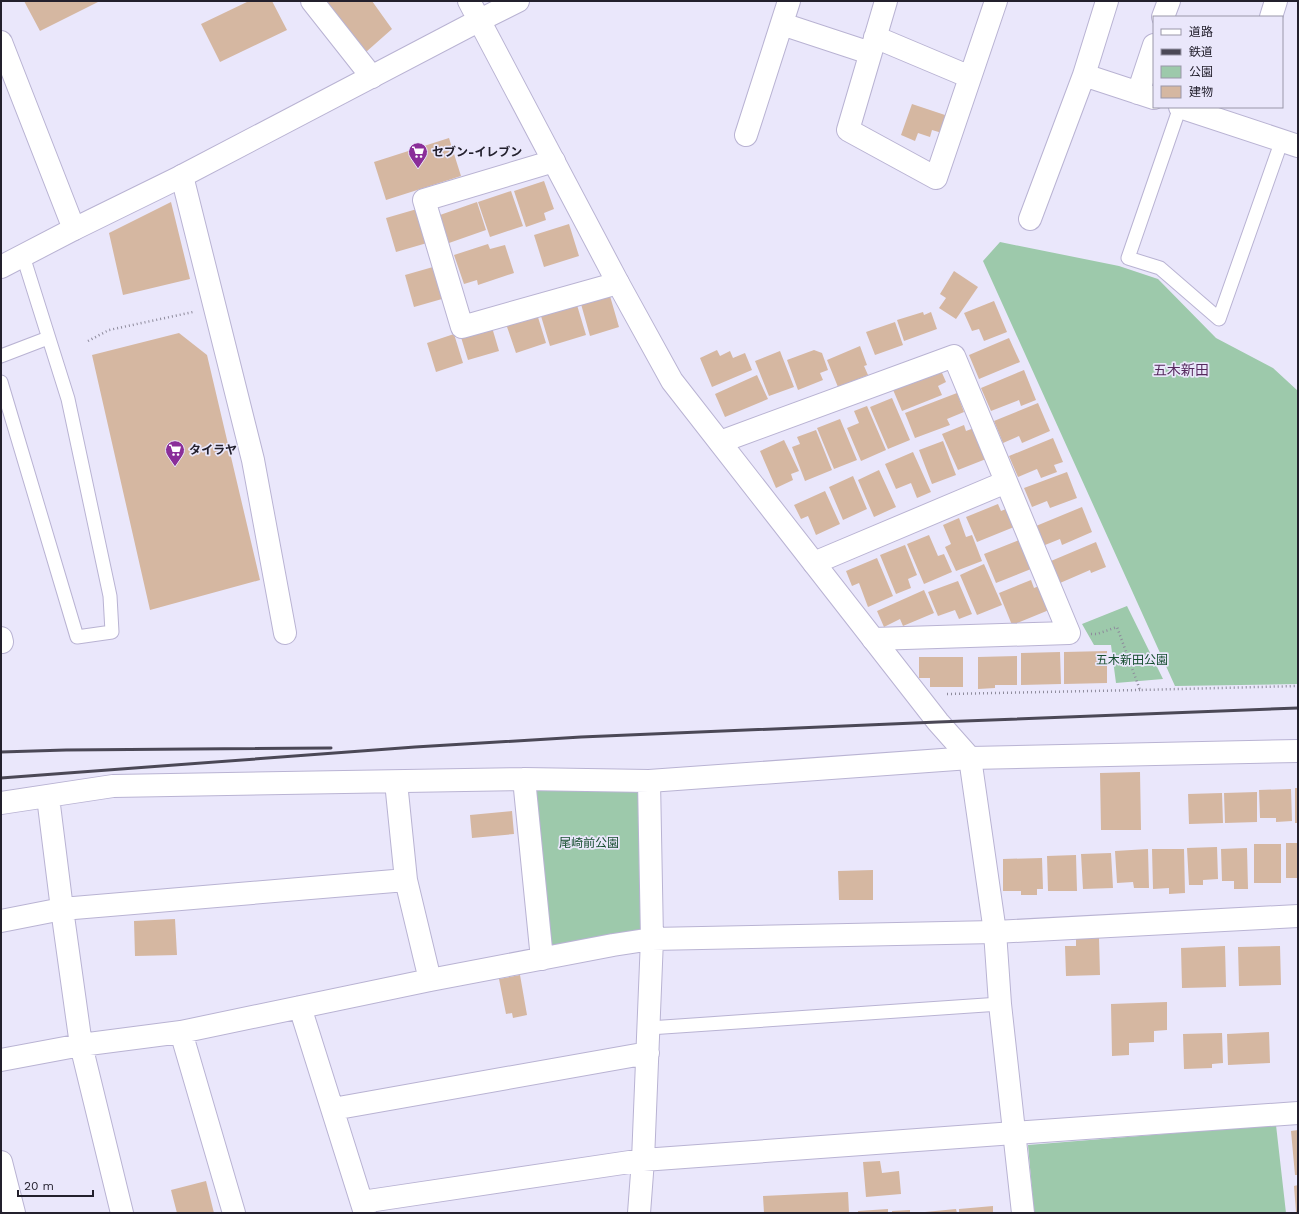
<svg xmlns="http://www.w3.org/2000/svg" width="1299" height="1214" font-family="'Work Sans','Noto Sans JP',sans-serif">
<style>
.green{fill:#9dc9ab}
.building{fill:#d5b7a1}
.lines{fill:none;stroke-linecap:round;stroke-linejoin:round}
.service-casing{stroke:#b9b3d3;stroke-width:15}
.minor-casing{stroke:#b9b3d3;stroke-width:24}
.tertiary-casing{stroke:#b9b3d3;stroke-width:24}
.path{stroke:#8e8b9c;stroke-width:2.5;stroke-dasharray:1 3;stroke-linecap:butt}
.service{stroke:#fff;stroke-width:13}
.minor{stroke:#fff;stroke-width:22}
.tertiary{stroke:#fff;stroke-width:22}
.rail{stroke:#4b4856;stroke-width:3}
.labels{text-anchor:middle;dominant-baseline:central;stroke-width:3.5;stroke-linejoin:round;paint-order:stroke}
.poi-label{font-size:12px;font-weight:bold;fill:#23202d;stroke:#eae7fb;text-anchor:start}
.park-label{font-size:12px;fill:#164d2f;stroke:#eae7fb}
.quarter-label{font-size:14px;fill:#55295d;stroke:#eae7fb}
</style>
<rect width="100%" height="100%" fill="#eae7fb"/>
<!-- green -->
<path class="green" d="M 1000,242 L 1119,266 L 1158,279 L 1216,338 L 1273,368 L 1298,391 L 1298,684 L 1175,686 L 983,261 Z
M 1127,606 L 1163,679 L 1116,683 L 1111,645 L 1094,645 L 1082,624 Z
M 533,787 L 639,788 L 644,929 L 547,947 Z
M 1276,1125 L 1286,1213 L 1034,1213 L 1028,1145 Z"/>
<!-- building -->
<path class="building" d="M 24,1 L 100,1 L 40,31 Z
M 249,1 L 272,1 L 287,30 L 220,62 L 201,24 Z
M 330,1 L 372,1 L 392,29 L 366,52 L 326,4 Z
M 912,104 L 948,116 L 942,133 L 932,130 L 930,137 L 918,133 L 915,141 L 901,135 Z
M 449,138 L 461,176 L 386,200 L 374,162 Z
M 544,181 L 554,209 L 544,213 L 546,220 L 526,227 L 514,191 Z
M 511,191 L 523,226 L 490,237 L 478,202 Z
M 171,202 L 190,279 L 123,295 L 109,233 Z
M 477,202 L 486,230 L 449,243 L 440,215 Z
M 417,209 L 427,243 L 396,252 L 386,218 Z
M 569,224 L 579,256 L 544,267 L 534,235 Z
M 488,244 L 490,249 L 505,245 L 514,273 L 478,285 L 477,280 L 464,284 L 454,255 Z
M 433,267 L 442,299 L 414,307 L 405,275 Z
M 954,271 L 978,287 L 956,319 L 939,308 L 946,298 L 940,294 Z
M 610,296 L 619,327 L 590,336 L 581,304 Z
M 994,301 L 1007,332 L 984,341 L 979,329 L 972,331 L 964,313 Z
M 577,305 L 586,335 L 550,346 L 541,316 Z
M 923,312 L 924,315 L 931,312 L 937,329 L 904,341 L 897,320 Z
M 537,314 L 546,343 L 516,353 L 506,324 Z
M 895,322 L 903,345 L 875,355 L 866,332 Z
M 491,324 L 499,351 L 468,360 L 460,334 Z
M 179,333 L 207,355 L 260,580 L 150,610 L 92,355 Z
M 454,334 L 463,363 L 436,372 L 427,343 Z
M 1009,338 L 1020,362 L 979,379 L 969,355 Z
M 860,346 L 867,365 L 864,366 L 868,375 L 838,387 L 827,360 Z
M 717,350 L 720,356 L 730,351 L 733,358 L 745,353 L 752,370 L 712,387 L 700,358 Z
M 814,350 L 822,353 L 828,370 L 820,373 L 823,380 L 798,390 L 787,360 Z
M 780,351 L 794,387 L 769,396 L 755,361 Z
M 939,366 L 946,382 L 938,386 L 942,395 L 902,411 L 891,385 Z
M 1024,370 L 1036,400 L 1021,406 L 1019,400 L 991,411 L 981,388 Z
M 757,375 L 768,399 L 725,417 L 715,394 Z
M 957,393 L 964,412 L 947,419 L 950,425 L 915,438 L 905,413 Z
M 892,398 L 910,440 L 888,449 L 870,407 Z
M 1038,403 L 1050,431 L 1022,443 L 1019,436 L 1003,443 L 994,421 Z
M 867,406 L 886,450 L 861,461 L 847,428 L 859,423 L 854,411 Z
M 840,419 L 857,460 L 834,469 L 817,428 Z
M 964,425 L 966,431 L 974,428 L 986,459 L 958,470 L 942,434 Z
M 816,430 L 832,470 L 805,481 L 792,447 L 800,444 L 797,437 Z
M 1053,438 L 1063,462 L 1054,465 L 1057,472 L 1041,478 L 1037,469 L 1018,477 L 1009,456 Z
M 784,440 L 799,471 L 791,474 L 793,480 L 776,488 L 760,451 Z
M 943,441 L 956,475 L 932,484 L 919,450 Z
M 913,452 L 931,492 L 917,498 L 911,483 L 896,489 L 885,464 Z
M 879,470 L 896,507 L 874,517 L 858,480 Z
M 1067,472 L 1077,498 L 1050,508 L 1047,501 L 1032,507 L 1024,488 Z
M 853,476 L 867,509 L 843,520 L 829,487 Z
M 825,491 L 840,524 L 816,535 L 808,516 L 801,519 L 794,505 Z
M 998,504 L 1001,511 L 1006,509 L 1014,527 L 977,542 L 966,517 Z
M 1082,507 L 1092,532 L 1062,545 L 1060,539 L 1045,545 L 1036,526 Z
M 959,518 L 966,537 L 972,535 L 982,561 L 956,571 L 945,547 L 951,544 L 943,525 Z
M 929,535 L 938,556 L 944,554 L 952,572 L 924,584 L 907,544 Z
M 1019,540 L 1031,569 L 996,583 L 984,554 Z
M 1096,542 L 1106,567 L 1091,573 L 1090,570 L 1060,583 L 1051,561 Z
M 905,545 L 917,575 L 908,579 L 911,588 L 896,594 L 880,555 Z
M 877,558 L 893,596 L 868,607 L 859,583 L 852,586 L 846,571 Z
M 984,564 L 1002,605 L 977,615 L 960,575 Z
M 1031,580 L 1034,588 L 1039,586 L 1049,610 L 1012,625 L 999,593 Z
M 958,581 L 972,614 L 959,619 L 955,610 L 938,616 L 928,592 Z
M 924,590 L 934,613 L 903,626 L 900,619 L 884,627 L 877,611 Z
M 1107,651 L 1107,683 L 1064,684 L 1064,652 Z
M 1060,652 L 1061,684 L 1021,685 L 1021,653 Z
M 1017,656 L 1017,685 L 995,685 L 995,688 L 978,689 L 978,657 Z
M 919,657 L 963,657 L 963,687 L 930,687 L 930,678 L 919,678 Z
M 1140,772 L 1141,830 L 1101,830 L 1100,773 Z
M 1295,788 L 1298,788 L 1298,823 L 1295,823 Z
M 1291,789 L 1292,821 L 1276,822 L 1276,818 L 1260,818 L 1259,790 Z
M 1257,792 L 1257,822 L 1225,823 L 1224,793 Z
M 1222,793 L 1223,823 L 1189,824 L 1188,794 Z
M 512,811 L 514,834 L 472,838 L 470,815 Z
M 1286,843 L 1298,843 L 1298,878 L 1286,878 Z
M 1254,844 L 1281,844 L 1281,883 L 1254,883 Z
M 1217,847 L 1218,879 L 1203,880 L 1203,885 L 1189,885 L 1187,848 Z
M 1247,848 L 1248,889 L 1234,889 L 1234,881 L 1222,881 L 1221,849 Z
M 1148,849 L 1149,888 L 1134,888 L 1133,882 L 1117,883 L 1115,851 Z
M 1152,849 L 1184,849 L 1185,893 L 1169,894 L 1169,888 L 1153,889 Z
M 1111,853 L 1113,888 L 1083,889 L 1081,854 Z
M 1076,855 L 1077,891 L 1048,891 L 1047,856 Z
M 1042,858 L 1043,889 L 1037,889 L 1037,895 L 1021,895 L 1021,891 L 1003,891 L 1003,859 Z
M 873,870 L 873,900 L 839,900 L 838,871 Z
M 175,919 L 177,955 L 135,956 L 134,921 Z
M 1099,938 L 1100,975 L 1066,976 L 1065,946 L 1076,946 L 1076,939 Z
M 1225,946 L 1226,987 L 1182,988 L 1181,948 Z
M 1280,946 L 1281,985 L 1239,986 L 1238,947 Z
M 520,975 L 527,1015 L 513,1018 L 512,1013 L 506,1014 L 499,979 Z
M 1167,1002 L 1167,1030 L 1154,1031 L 1154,1042 L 1129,1043 L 1129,1055 L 1112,1056 L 1111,1004 Z
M 1269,1032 L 1270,1063 L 1228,1065 L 1227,1034 Z
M 1222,1033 L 1223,1063 L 1212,1064 L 1212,1068 L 1184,1069 L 1183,1034 Z
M 1298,1130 L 1298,1175 L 1295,1175 L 1291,1131 Z
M 880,1161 L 882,1173 L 899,1171 L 901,1194 L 866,1197 L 863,1162 Z
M 206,1181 L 214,1213 L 177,1213 L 171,1190 Z
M 1298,1185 L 1298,1212 L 1296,1212 L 1294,1186 Z
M 848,1192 L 849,1213 L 764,1213 L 763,1196 Z
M 993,1206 L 993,1213 L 959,1213 L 959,1209 Z
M 888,1209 L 888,1213 L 858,1213 L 858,1211 Z
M 956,1209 L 957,1213 L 925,1213 L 925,1212 Z
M 910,1210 L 910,1213 L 892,1213 L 892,1211 Z"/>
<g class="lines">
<defs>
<path id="service" d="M 1180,107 L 1128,258 L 1160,268 L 1219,319 L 1282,140
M 1,356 L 48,338
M 1,382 L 77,637 L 112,632 L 110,596 L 68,399 L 23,256
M 649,1028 L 1000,1004"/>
<path id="minor" d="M 312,1 L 372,77
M 886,1 L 848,130 L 936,178 L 996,1
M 1163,17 L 1169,1
M 1271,17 L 1276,1
M 478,21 L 518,1
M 782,24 L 870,53
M 875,37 L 970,77
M 1,42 L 74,229
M 1084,75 L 1154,98
M 1138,93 L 1154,45
M 1180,107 L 1298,146
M 746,135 L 789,1
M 554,161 L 424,200 L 462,327 L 618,283
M 182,176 L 253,460 L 285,633
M 1030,219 L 1084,75 L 1107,1
M 720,442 L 954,356 L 1069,633 L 873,639
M 814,563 L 1006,482
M 1,638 L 2,642
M 524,779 L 542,959
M 396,782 L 406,880 L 430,980
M 48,797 L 62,909 L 81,1045 L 122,1213
M 1,803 L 113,786 L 524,779 L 649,781 L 970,758 L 1298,751
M 1,921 L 62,909 L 406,880
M 300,1007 L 365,1213
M 181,1032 L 234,1213
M 1,1060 L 81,1045 L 181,1032 L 430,980 L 613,945 L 652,939 L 995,932 L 1298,916
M 333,1109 L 648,1053
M 1,1162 L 14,1213
M 362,1202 L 643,1160 L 1014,1133 L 1298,1113
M 639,1213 L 643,1160 L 652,939 L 649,781"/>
<path id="tertiary" d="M 469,1 L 618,283 L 672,381 L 938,722 L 970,758 L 995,932 L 1000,1004 L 1023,1213
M 1,267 L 74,229 L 182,176 L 478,21"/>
</defs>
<!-- service casing -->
<use href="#service" class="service-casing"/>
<!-- minor casing -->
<use href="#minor" class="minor-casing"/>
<!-- tertiary casing -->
<use href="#tertiary" class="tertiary-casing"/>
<!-- path -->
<path class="path" d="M 88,341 L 109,330 L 193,312
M 1091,634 L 1097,634 L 1117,627 L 1140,690 L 1298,686
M 947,694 L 1140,690"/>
<!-- service -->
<use href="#service" class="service"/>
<!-- minor -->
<use href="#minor" class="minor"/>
<!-- tertiary -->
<use href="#tertiary" class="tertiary"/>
<!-- rail -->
<path class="rail" d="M 1,752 L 66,750 L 331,748
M 1,778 L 415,747 L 581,737 L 938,722 L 1298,708"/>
</g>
<!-- icons -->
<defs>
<symbol id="supermarket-pin" viewBox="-11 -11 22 30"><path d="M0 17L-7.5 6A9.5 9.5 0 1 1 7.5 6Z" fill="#8a2e99" stroke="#eae7fb"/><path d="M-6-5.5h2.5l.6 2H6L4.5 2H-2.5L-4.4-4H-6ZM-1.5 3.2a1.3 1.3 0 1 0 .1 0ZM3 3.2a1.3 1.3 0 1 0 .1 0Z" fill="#fff"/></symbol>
</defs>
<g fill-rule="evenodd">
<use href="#supermarket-pin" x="407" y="141" width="22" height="30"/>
<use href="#supermarket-pin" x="164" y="439" width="22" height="30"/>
</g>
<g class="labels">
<!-- poi labels -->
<g class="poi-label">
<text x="432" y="152">セブン-イレブン</text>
<text x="189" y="450">タイラヤ</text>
</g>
<!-- park labels -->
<g class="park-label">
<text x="1132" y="660">五木新田公園</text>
<text x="589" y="843">尾崎前公園</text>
</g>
<!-- quarter labels -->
<g class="quarter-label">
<text x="1181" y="370">五木新田</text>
</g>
</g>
<!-- border -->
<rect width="1299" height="1214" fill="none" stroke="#23202d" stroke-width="4"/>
<!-- legend -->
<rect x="1153" y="16" width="130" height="92" fill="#eae7fb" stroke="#9a97a9"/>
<rect x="1161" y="29" width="20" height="6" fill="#ffffff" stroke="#9a97a9"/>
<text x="1189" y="36" font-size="12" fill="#23202d">道路</text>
<rect x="1161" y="49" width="20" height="6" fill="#4b4856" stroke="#9a97a9"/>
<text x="1189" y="56" font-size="12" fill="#23202d">鉄道</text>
<rect x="1161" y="66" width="20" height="12" fill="#9dc9ab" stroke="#9a97a9"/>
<text x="1189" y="76" font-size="12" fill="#23202d">公園</text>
<rect x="1161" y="86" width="20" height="12" fill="#d5b7a1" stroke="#9a97a9"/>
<text x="1189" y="96" font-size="12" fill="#23202d">建物</text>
<!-- scale -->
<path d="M18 1190v6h75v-6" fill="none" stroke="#23202d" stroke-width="2"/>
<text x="24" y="1190" font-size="12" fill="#23202d" stroke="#eae7fb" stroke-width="3" paint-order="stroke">20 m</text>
</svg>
